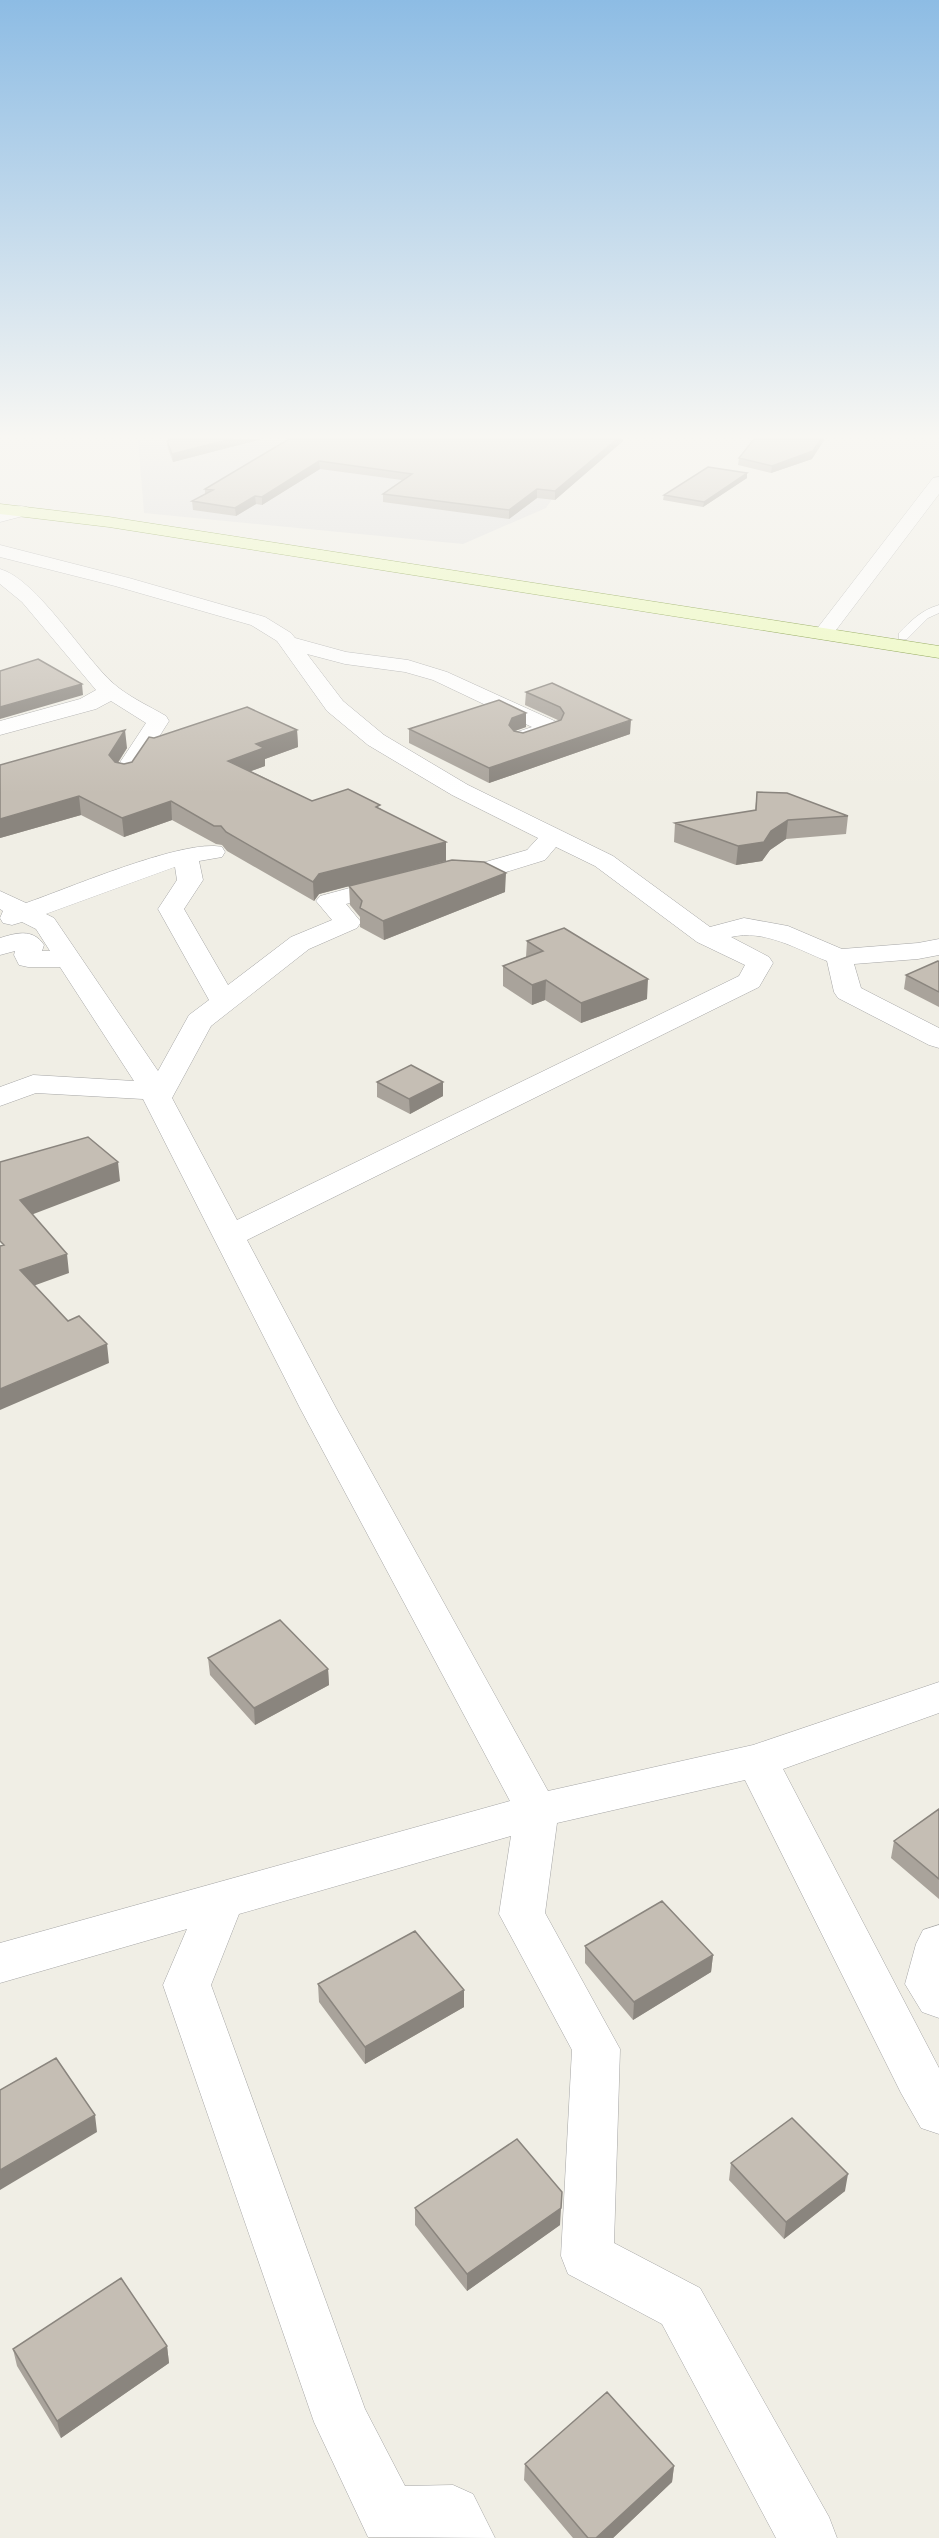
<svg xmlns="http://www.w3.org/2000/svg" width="939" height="2538" font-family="Figtree,sans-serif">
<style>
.residential{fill:#dddcdc}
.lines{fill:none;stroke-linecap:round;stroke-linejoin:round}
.service-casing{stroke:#a6a6a6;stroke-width:1}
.minor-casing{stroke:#a6a6a6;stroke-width:1}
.secondary-casing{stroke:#577a02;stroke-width:1}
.service{fill:#fff;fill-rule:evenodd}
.minor{fill:#fff;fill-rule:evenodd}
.secondary{fill:#ecfbb7;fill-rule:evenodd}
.wall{fill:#a9a39b}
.shaded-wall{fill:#8a857e}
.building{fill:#c5beb4;stroke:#8a857e;stroke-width:1.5}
</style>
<rect width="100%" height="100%" fill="#f0eee5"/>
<!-- residential -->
<path class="residential" d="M 138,439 L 592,439 L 546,508 L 463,544 L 144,513 Z"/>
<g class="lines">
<defs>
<path id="service" d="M 939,605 L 939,613 L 928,618 L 907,639 L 899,639 L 899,633 C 911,621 921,610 939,605 Z"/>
<path id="minor" d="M 939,477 L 939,494 L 830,638 L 816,638 L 813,634 L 816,630 L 933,478 Z
M 21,506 L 27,507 L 30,511 L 27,515 L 0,522 L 0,511 Z
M 0,545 L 129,578 L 265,617 L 291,633 L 295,638 L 346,652 L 408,660 L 447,672 L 559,723 L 562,728 L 559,733 L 522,745 L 514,743 L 511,738 L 514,733 L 532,727 L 433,680 L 405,672 L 345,664 L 307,654 L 343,701 L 384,735 L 468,785 L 613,856 L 710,927 L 744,918 L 788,926 L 842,949 L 918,943 L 939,939 L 939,955 L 918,959 L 854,964 L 861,988 L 939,1028 L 939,1048 L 929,1045 L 838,998 L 834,992 L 827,961 C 797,949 764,929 731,937 L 769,957 L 773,963 L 759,987 L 247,1240 L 336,1408 L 548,1791 L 753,1745 L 939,1682 L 939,1713 L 783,1769 L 939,2068 L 939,2134 L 921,2128 L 901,2093 L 745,1780 L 557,1823 L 545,1913 L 620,2049 L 614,2243 L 700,2288 L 829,2517 L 837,2538 L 776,2538 L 662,2324 L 568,2274 L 561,2256 L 572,2050 L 499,1914 L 511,1836 L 239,1914 L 211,1985 L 365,2409 L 405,2486 L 453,2485 L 473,2494 L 495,2538 L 368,2537 L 314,2422 L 163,1985 L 187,1929 L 0,1983 L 0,1943 L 510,1801 L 300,1408 L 143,1099 L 36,1093 L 0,1106 L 0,1087 L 33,1075 L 134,1081 L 60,967 L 28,967 L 19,965 L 14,955 L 15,951 L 0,955 L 0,938 C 16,933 33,928 44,945 L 42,951 L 50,951 L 36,929 L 22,922 L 12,925 L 3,923 L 0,918 L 3,911 L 0,909 L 0,891 L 26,903 C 67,889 185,838 222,847 L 225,852 L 222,857 L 199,861 L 203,880 L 184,909 L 228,985 L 291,937 L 332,920 L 316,901 L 320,896 L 394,876 L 403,879 L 407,884 L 403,889 L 346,904 L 361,922 L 357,928 L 309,949 L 211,1026 L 172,1098 L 237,1220 L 739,976 L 745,965 L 697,942 L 595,866 L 556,847 L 545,860 L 493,876 L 484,879 L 441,875 L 438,870 L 441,865 L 450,863 L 482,863 L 527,850 L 538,838 L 452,795 L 368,745 L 327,711 L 277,641 L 251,625 L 115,586 L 0,557 ZM 175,867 L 177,880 L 158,909 L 209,1000 L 189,1015 L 158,1071 L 54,918 L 46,914 Z
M 0,569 C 37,579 84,658 114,684 C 129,697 149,706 166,716 L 169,721 L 133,778 L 125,780 L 117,778 L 113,773 L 146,723 L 111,701 L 96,709 L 0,735 L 0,721 L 80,699 L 96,690 L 22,602 L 0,584 Z
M 939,1925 L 939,2018 L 922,2012 L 905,1984 L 916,1944 L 923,1930 Z"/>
<path id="secondary" d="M 0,504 L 109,517 L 939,646 L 939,658 L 109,527 L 0,514 Z"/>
</defs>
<!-- service casing -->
<use href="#service" class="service-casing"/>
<!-- minor casing -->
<use href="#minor" class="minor-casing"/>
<!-- secondary casing -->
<use href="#secondary" class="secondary-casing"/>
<!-- service -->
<use href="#service" class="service"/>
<!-- minor -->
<use href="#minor" class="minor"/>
<!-- secondary -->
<use href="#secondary" class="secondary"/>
</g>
<!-- wall -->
<path class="wall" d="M 171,439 L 262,439 L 173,462 L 168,449 L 167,441 Z
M 289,439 L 623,439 L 623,441 L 555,500 L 537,498 L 509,519 L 383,502 L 383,494 L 402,480 L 320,469 L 262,505 L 256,504 L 236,516 L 193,510 L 192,501 L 205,494 L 205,489 Z
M 739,458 L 812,459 L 771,473 L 738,465 Z
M 747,473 L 747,478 L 703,507 L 663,500 L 664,495 Z
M 526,692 L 630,734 L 489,783 L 409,743 L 409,729 L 526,713 L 526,727 L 514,731 L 523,733 L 560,721 L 525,705 Z
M 297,730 L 298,747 L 265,759 L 265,766 L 251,771 L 312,801 L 380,808 L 446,861 L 374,880 L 505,892 L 384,940 L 360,927 L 360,917 L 350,905 L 349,886 L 319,894 L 314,901 L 227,851 L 222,845 L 216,844 L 172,820 L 124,837 L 81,815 L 0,838 L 0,765 L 127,748 L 118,763 L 124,764 L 132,762 L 154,738 Z
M 757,792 L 848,816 L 846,834 L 786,839 L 770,850 L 762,861 L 736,865 L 674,842 L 675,823 L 755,811 Z
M 527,941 L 647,999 L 581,1023 L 545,1000 L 532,1005 L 503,986 L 503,966 L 526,957 Z
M 939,962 L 939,1007 L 904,989 L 906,975 Z
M 377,1082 L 443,1096 L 410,1114 L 377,1097 Z
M 208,1658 L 328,1669 L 329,1685 L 255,1725 L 210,1675 Z
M 939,1809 L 939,1899 L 891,1858 L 894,1841 Z
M 585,1946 L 713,1955 L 711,1972 L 633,2020 L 585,1963 Z
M 318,1984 L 464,2007 L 365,2064 L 319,2002 Z
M 731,2163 L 845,2191 L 784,2239 L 729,2180 Z
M 415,2208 L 560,2225 L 467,2291 L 415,2225 Z
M 167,2346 L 169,2363 L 61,2438 L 17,2366 L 13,2349 Z
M 525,2464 L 674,2466 L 672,2482 L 613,2538 L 573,2538 L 524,2480 Z"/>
<!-- shaded-wall -->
<path class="shaded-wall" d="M 231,439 L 262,439 L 173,462 L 172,454 Z
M 617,439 L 623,439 L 623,441 L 555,500 L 555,491 Z
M 821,439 L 825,439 L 812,459 L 771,473 L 772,466 Z
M 319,461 L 320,469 L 262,505 L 262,497 Z
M 747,473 L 747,478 L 703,507 L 704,502 Z
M 537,489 L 537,498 L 509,519 L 509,510 Z
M 255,496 L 256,504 L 236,516 L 235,508 Z
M 82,684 L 83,695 L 0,719 L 0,707 Z
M 526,713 L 526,727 L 512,732 L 509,725 L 512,718 Z
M 631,720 L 630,734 L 489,783 L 489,768 Z
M 125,730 L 127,748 L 111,773 L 109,755 Z
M 297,730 L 298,747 L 265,759 L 265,766 L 230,779 L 228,761 L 256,744 Z
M 79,796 L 81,815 L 0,838 L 0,819 Z
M 171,801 L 172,820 L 124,837 L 122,818 Z
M 788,820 L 786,839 L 770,850 L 762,861 L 736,865 L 738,846 L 771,831 Z
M 446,842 L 446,861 L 319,894 L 314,901 L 313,882 L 319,874 Z
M 506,873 L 505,892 L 384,940 L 383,921 Z
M 648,979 L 647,999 L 581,1023 L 581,1003 Z
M 546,980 L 545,1000 L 532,1005 L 532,985 Z
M 443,1082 L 443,1096 L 410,1114 L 409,1099 Z
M 118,1162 L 120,1181 L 23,1218 L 20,1200 Z
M 67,1254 L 69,1273 L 22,1290 L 20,1270 Z
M 107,1344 L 109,1363 L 0,1410 L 0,1389 Z
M 328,1669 L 329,1685 L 255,1725 L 254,1708 Z
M 713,1955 L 711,1972 L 633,2020 L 634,2002 Z
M 464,1990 L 464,2007 L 365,2064 L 365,2047 Z
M 95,2115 L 97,2132 L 0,2190 L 0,2170 Z
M 848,2174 L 845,2191 L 784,2239 L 786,2222 Z
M 562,2192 L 560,2225 L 467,2291 L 467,2274 Z
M 167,2346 L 169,2363 L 61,2438 L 57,2421 Z
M 674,2466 L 672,2482 L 613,2538 L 596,2538 Z"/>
<!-- building -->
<path class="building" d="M 171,439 L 231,439 L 172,454 L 167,441 Z
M 289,439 L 617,439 L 555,491 L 537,489 L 509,510 L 383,494 L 412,474 L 319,461 L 262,497 L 255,496 L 235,508 L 192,501 L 213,490 L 205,489 Z
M 754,439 L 821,439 L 813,451 L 772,466 L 739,458 Z
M 708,467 L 747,473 L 704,502 L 664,495 Z
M 38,659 L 82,684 L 0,707 L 0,671 Z
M 552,683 L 631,720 L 489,768 L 409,729 L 499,700 L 526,713 L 512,718 L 509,725 L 514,731 L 523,733 L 561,720 L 564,713 L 560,707 L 526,692 Z
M 247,707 L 297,730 L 256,744 L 264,748 L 228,761 L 312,801 L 348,789 L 380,805 L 376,807 L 446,842 L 319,874 L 313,882 L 226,832 L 221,826 L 214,826 L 171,801 L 122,818 L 79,796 L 0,819 L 0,765 L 125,730 L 109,755 L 115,762 L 124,764 L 132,762 L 149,737 L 154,738 Z
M 757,792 L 787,793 L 848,816 L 788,820 L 771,831 L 764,842 L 738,846 L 675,823 L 756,810 Z
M 452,860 L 484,862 L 506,873 L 383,921 L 360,908 L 362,901 L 349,886 Z
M 564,928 L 648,979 L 581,1003 L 546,980 L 532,985 L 503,966 L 543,951 L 527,941 Z
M 938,961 L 939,962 L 939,992 L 906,975 Z
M 411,1065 L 443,1082 L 409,1099 L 377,1082 Z
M 88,1137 L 118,1162 L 20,1200 L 67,1254 L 20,1270 L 68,1321 L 79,1316 L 107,1344 L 0,1389 L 0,1246 L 4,1245 L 0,1241 L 0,1162 Z
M 280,1620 L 328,1669 L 254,1708 L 208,1658 Z
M 939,1809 L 939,1879 L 894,1841 Z
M 662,1901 L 713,1955 L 634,2002 L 585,1946 Z
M 415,1931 L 464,1990 L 365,2047 L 318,1984 Z
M 56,2058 L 95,2115 L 0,2170 L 0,2090 Z
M 792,2118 L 848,2174 L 786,2222 L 731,2163 Z
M 517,2139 L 562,2192 L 561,2208 L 467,2274 L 415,2208 Z
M 121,2278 L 167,2346 L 57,2421 L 13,2349 Z
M 607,2392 L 674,2466 L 596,2538 L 588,2538 L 525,2464 Z"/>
<!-- sky -->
<linearGradient id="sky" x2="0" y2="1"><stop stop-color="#8dbce4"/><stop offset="0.55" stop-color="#f8f7f3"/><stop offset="1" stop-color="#f8f7f3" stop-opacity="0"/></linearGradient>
<rect width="939" height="794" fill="url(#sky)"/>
</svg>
